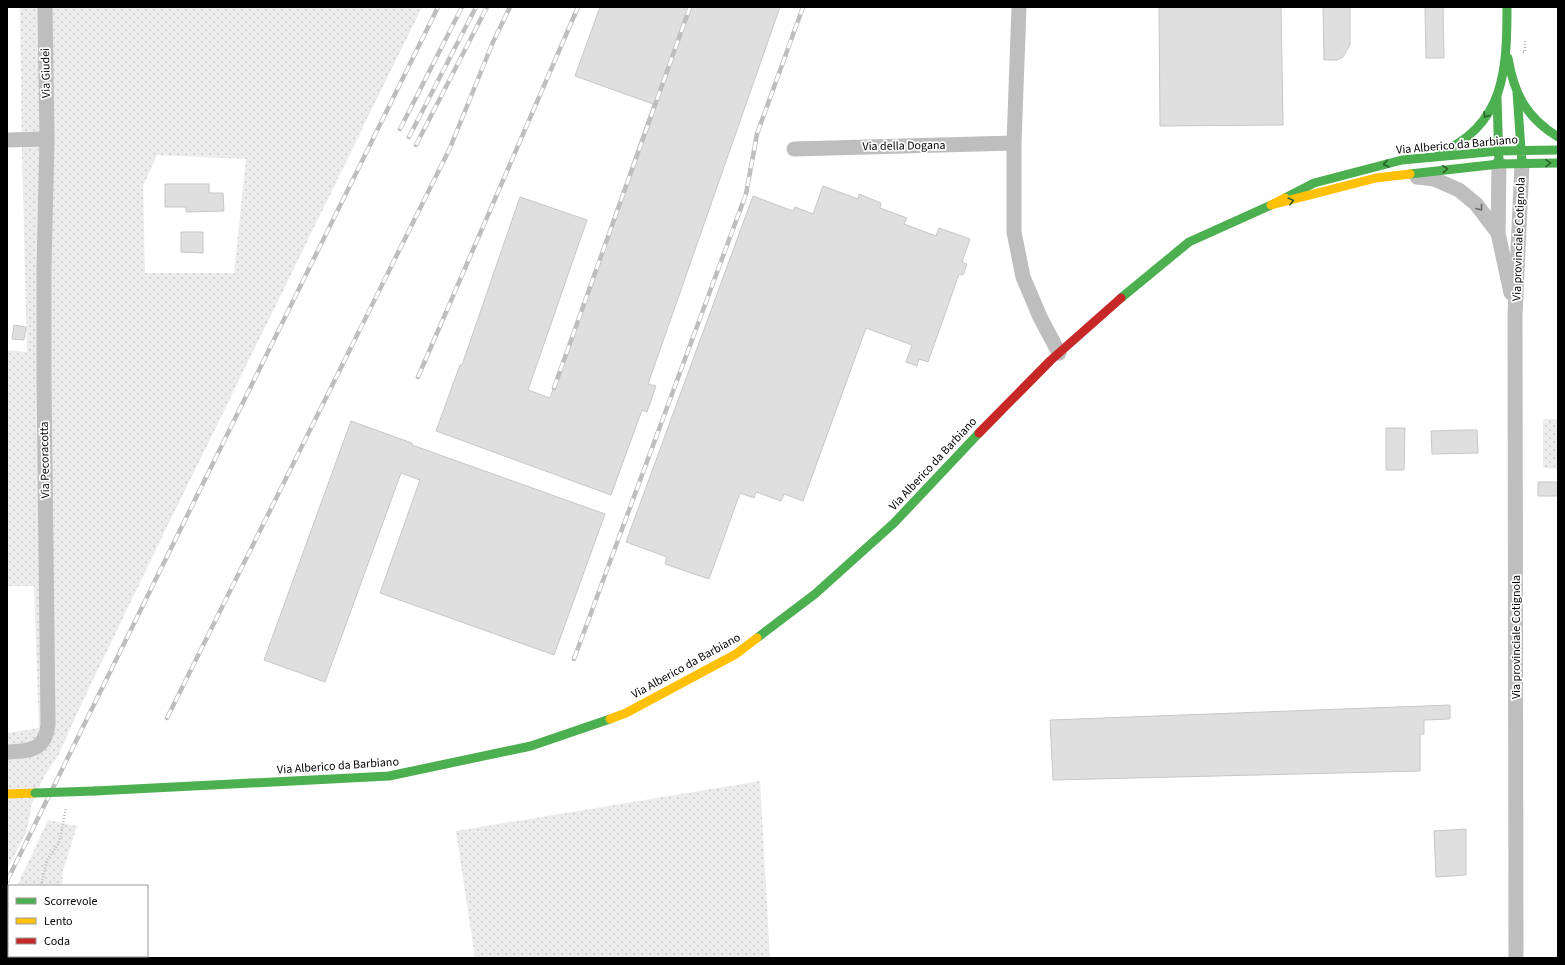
<svg xmlns="http://www.w3.org/2000/svg" width="1565" height="965" font-family="'Source Sans 3',sans-serif">
<style>
.grass{fill:url(#grass-dots);fill-rule:evenodd}
.building{fill:#dfdfdf;stroke:#c7c7c7}
.lines{fill:none;stroke-linecap:round;stroke-linejoin:round}
.path{stroke:#b9b9b9;stroke-width:2.5;stroke-dasharray:1 2;stroke-linecap:butt}
.street{stroke:#bebebe;stroke-width:15}
.fast{stroke:#4caf50;stroke-width:9}
.slow{stroke:#ffc107;stroke-width:9}
.jam{stroke:#c62828;stroke-width:9}
.rail-casing{stroke:#bebebe;stroke-width:4.5}
.rail{stroke:#fff;stroke-width:3;stroke-dasharray:9;stroke-linecap:butt}
.fast-bridge{stroke:#4caf50;stroke-width:9}
.oneway{stroke:#2a602c}
.oneway2{stroke:#686868}
.labels{text-anchor:middle;dominant-baseline:central;stroke-width:3.5;stroke-linejoin:round;paint-order:stroke}
.street-label{font-size:12px;fill:#000;stroke:#fff}
</style>
<defs>
<pattern id="grass-dots" width="8" height="8" patternUnits="userSpaceOnUse"><rect width="8" height="8" fill="#ececec"/><path d="M2 2h.1M6 6h.1" fill="none" stroke="#c9c9c9" stroke-width="1.8" stroke-linecap="round"/></pattern>
</defs>
<rect width="100%" height="100%" fill="#fff"/>
<!-- grass -->
<path class="grass" d="M 20,7 L 422,7 L 145,572 L 79,709 L 59,754 L 45,775 L 32,803 L 27,831 L 7,869 L 7,733 L 39,728 L 34,586 L 7,586 L 7,350 L 27,352 L 22,154 ZM 157,155 L 246,159 L 234,273 L 145,273 L 143,186 Z
M 1543,419 L 1558,419 L 1558,469 L 1543,468 Z
M 760,781 L 770,958 L 475,958 L 456,831 Z
M 48,820 L 77,826 L 63,870 L 62,886 L 17,886 Z
M 9,904 L 9,956 L 59,956 L 59,958 L 7,958 L 7,908 Z"/>
<!-- building -->
<path class="building" d="M 600,7 L 780,7 L 648,384 L 656,386 L 647,412 L 642,410 L 611,495 L 436,431 L 460,365 L 462,365 L 520,197 L 587,220 L 528,390 L 550,398 L 653,104 L 575,76 Z
M 1159,7 L 1281,7 L 1283,125 L 1160,126 Z
M 1323,7 L 1350,7 L 1350,45 L 1343,57 L 1337,60 L 1324,60 Z
M 1425,7 L 1443,7 L 1444,58 L 1426,58 Z
M 165,184 L 209,184 L 209,193 L 223,193 L 224,211 L 186,212 L 186,207 L 165,207 Z
M 823,186 L 858,199 L 859,194 L 881,203 L 880,208 L 907,218 L 904,224 L 936,236 L 939,228 L 970,239 L 962,262 L 967,264 L 963,275 L 959,274 L 928,362 L 919,359 L 917,366 L 906,362 L 912,345 L 866,328 L 803,501 L 784,494 L 781,501 L 756,492 L 754,498 L 740,493 L 709,579 L 665,564 L 667,557 L 626,542 L 753,196 L 793,211 L 795,207 L 813,214 Z
M 181,232 L 203,232 L 203,253 L 181,252 Z
M 14,325 L 26,327 L 24,340 L 12,339 Z
M 351,421 L 412,443 L 412,445 L 605,514 L 554,655 L 380,593 L 420,480 L 401,473 L 325,682 L 264,660 Z
M 1386,428 L 1405,428 L 1404,470 L 1386,470 Z
M 1463,430 L 1477,430 L 1478,453 L 1432,454 L 1431,431 Z
M 1538,482 L 1558,482 L 1558,496 L 1538,496 Z
M 1450,705 L 1450,719 L 1424,720 L 1424,734 L 1420,734 L 1420,771 L 1053,780 L 1050,720 Z
M 1466,829 L 1466,875 L 1436,877 L 1434,831 Z"/>
<g class="lines">
<!-- path -->
<path class="path" d="M 1523,52 L 1525,52 L 1525,39
M 41,886 L 47,860 L 59,843 L 66,808
M 39,958 L 40,956"/>
<!-- street -->
<path class="street" d="M 1019,7 L 1014,143 L 1014,232 L 1023,277 L 1040,317 L 1059,353
M 7,140 L 47,139
M 794,149 L 1014,143
M 1417,177 L 1434,179 L 1459,190 L 1476,204 L 1498,233 L 1511,293
M 1498,233 L 1499,164
M 7,752 C 29,751 45,751 48,725 L 44,378 L 44,269 L 47,139 L 45,7
M 1516,958 L 1515,315 L 1522,164"/>
<!-- fast -->
<path class="fast" d="M 1508,58 C 1514,94 1526,117 1558,137
M 1517,92 L 1522,164
M 1497,97 L 1499,164
M 1439,153 C 1505,126 1507,69 1507,7
M 1410,174 L 1499,164 L 1558,163
M 1285,198 L 1314,183 L 1402,160 L 1499,151 L 1558,150
M 1121,298 L 1189,242 L 1271,205
M 757,638 L 815,594 L 894,523 L 979,433
M 95,791 L 389,776 L 531,746 L 610,719"/>
<!-- slow -->
<path class="slow" d="M 1285,198 L 1271,205 L 1376,178 L 1410,174
M 610,719 L 626,713 L 736,654 L 757,638
M 7,794 L 35,793"/>
<!-- jam -->
<path class="jam" d="M 979,433 L 1051,360 L 1121,298"/>
<defs>
<path id="rail" d="M 400,129 L 462,7
M 409,137 L 476,7
M 416,145 L 487,7
M 418,377 L 578,7
M 554,388 L 690,7
M 574,659 L 746,194 L 757,134 L 803,7
M 167,718 L 450,148 L 493,42 L 510,7
M 7,881 L 438,7"/>
</defs>
<!-- rail casing -->
<use href="#rail" class="rail-casing"/>
<!-- rail -->
<use href="#rail" class="rail"/>
<!-- fast-bridge -->
<path class="fast-bridge" d="M 35,793 L 95,791"/>
</g>
<!-- one-way arrows -->
<defs><path id="oneway-chevron" d="M-2-3.5L2.5 0L-2 3.5" fill="none" stroke-width="1.6" stroke-linecap="round" stroke-linejoin="round"/></defs>
<g class="oneway">
<use href="#oneway-chevron" transform="translate(1486 115) rotate(122)"/>
<use href="#oneway-chevron" transform="translate(1548 163) rotate(-1)"/>
<use href="#oneway-chevron" transform="translate(1386 164) rotate(167)"/>
<use href="#oneway-chevron" transform="translate(1445 169) rotate(-6)"/>
<use href="#oneway-chevron" transform="translate(1291 201) rotate(-14)"/>
</g>
<use class="oneway2" href="#oneway-chevron" transform="translate(1480 208) rotate(52)"/>
<g class="labels">
<!-- street labels -->
<g class="street-label">
<text transform="translate(46 73) rotate(-91)">Via Giudei</text>
<text transform="translate(1457 145) rotate(-5)">Via Alberico da Barbiano</text>
<text transform="translate(904 146) rotate(-1)">Via della Dogana</text>
<text transform="translate(1519 239) rotate(-88)">Via provinciale Cotignola</text>
<text transform="translate(45 460) rotate(-91)">Via Pecoracotta</text>
<text transform="translate(933 464) rotate(-47)">Via Alberico da Barbiano</text>
<text transform="translate(1516 637) rotate(-90)">Via provinciale Cotignola</text>
<text transform="translate(686 666) rotate(-29)">Via Alberico da Barbiano</text>
<text transform="translate(338 766) rotate(-4)">Via Alberico da Barbiano</text>
</g>
</g>
<!-- border -->
<rect width="1565" height="965" fill="none" stroke="#000000" stroke-width="16"/>
<!-- legend -->
<rect x="8" y="885" width="140" height="72" fill="#ffffff" stroke="#999999"/>
<rect x="16" y="898" width="20" height="6" fill="#4caf50" stroke="#999999"/>
<text x="44" y="905" font-size="12" fill="#000000">Scorrevole</text>
<rect x="16" y="918" width="20" height="6" fill="#ffc107" stroke="#999999"/>
<text x="44" y="925" font-size="12" fill="#000000">Lento</text>
<rect x="16" y="938" width="20" height="6" fill="#c62828" stroke="#999999"/>
<text x="44" y="945" font-size="12" fill="#000000">Coda</text>
</svg>
